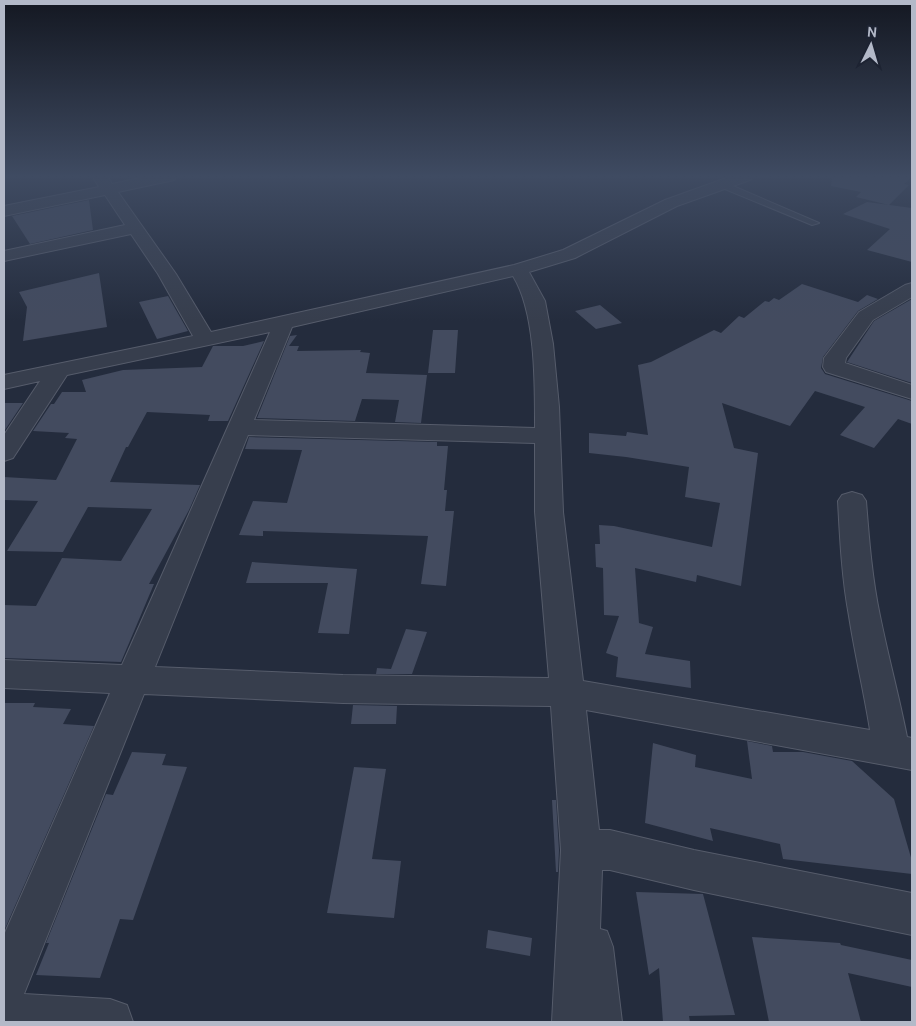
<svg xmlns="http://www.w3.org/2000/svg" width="916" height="1026" font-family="Cabin,sans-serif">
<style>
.building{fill:#434b5f}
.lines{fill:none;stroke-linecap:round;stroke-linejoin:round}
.service-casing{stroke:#565c6b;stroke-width:2}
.minor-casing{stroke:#565c6b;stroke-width:2}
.service{fill:#373e4d;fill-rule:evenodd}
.minor{fill:#373e4d;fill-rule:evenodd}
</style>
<rect width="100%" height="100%" fill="#242c3d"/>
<!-- building -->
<path class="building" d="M 832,178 L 911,178 L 904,184 L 909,185 L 889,205 L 856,197 L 861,192 L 831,186 Z
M 89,200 L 93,230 L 30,244 L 12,216 Z
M 867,202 L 912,208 L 912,262 L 867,250 L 890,229 L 843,214 Z
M 99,273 L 107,327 L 23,341 L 27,307 L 19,292 Z
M 802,284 L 858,302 L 867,295 L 878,299 L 858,311 L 823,357 L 821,368 L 825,374 L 912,401 L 912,424 L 898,419 L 874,448 L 840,435 L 865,407 L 815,391 L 790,426 L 722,403 L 734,448 L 758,453 L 741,586 L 697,575 L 696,582 L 635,568 L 639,623 L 653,627 L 645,654 L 690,661 L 691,688 L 616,677 L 618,657 L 606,653 L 619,616 L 604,615 L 603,568 L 596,567 L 595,544 L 600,544 L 599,525 L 614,526 L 712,547 L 720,503 L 685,497 L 689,467 L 626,457 L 589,453 L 589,433 L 626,436 L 627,432 L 648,435 L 638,365 L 651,362 L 714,330 L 721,333 L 739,316 L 744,318 L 765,301 L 769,302 L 774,298 L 779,300 Z
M 168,296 L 188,331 L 157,339 L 139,302 Z
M 912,299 L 912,383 L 847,362 L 874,321 Z
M 600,305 L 622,323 L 596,329 L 575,311 Z
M 433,330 L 458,330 L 455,373 L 428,373 Z
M 297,335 L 289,346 L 299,346 L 297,351 L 361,350 L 360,352 L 370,353 L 366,373 L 427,375 L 421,423 L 395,422 L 399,400 L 362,399 L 355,421 L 257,418 L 290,336 Z
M 264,341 L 228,421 L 208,421 L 210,415 L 147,412 L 128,447 L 126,447 L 110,482 L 200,485 L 189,510 L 149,584 L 154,584 L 121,662 L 4,658 L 4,605 L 36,606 L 62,558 L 121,561 L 152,509 L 88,507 L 63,552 L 7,551 L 38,501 L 4,500 L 4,477 L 56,480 L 77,439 L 65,438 L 69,433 L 33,431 L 51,404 L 54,404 L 62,392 L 86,392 L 82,380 L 123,370 L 202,367 L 213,346 L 243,346 Z
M 4,403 L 23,403 L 5,430 L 4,430 Z
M 249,437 L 437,442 L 437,446 L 448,446 L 444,490 L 447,490 L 445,511 L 454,511 L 446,586 L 421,584 L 428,536 L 263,531 L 263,536 L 239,535 L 253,501 L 287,503 L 302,450 L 245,449 Z
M 252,562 L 357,569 L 349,634 L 318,633 L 328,583 L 246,583 Z
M 406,629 L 427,632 L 412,674 L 376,674 L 377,668 L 391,669 Z
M 4,703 L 35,703 L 33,707 L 71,709 L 63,724 L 94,726 L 4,931 Z
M 353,705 L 397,706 L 396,724 L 351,724 Z
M 747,741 L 772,746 L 773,752 L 803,752 L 852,761 L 894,799 L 912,861 L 912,874 L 783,859 L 780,844 L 710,828 L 713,841 L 645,823 L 653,743 L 696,755 L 695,767 L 752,779 Z
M 132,752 L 166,754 L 162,765 L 187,767 L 133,920 L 120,919 L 100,978 L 36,975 L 49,943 L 46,943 L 106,794 L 113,795 Z
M 354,767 L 386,769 L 372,859 L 401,861 L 394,918 L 327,913 Z
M 552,800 L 556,800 L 559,850 L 558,872 L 556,872 Z
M 636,892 L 703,894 L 735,1015 L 689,1016 L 690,1022 L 663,1022 L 659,968 L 649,975 Z
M 488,930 L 532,938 L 530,956 L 486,948 Z
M 752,937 L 840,943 L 841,945 L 912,960 L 912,987 L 848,973 L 861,1022 L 769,1022 Z"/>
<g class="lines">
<defs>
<path id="service" d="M 720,183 L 726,183 L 819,223 L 812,225 L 720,187 Z"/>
<path id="minor" d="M 93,177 L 108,177 L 112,184 L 145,177 L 176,177 L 174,180 L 118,192 L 176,274 L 211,332 L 514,265 L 563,250 L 665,200 L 729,177 L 752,177 L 750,180 L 677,206 L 575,258 L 529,272 L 545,301 L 553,344 L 559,407 L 563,512 L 583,681 L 870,730 C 864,692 855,655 849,616 C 842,579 840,539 838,501 L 842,495 L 852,492 L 862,495 L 866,501 C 869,539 872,578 880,616 C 888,656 899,696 907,737 L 912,738 L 912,770 L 586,710 L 599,830 L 610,830 L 694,850 L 912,893 L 912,935 L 694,890 L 610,870 L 602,870 L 600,929 L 607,931 L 613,947 L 622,1022 L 552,1022 L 561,850 L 551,706 L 343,703 L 144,694 L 24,994 L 110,999 L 127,1005 L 133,1022 L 4,1022 L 4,935 L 110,693 L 4,688 L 4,660 L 122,665 L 270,332 L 67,375 L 13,458 L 4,461 L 4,435 L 40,381 L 4,389 L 4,375 L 193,336 L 158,274 L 131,234 L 4,261 L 4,251 L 125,225 L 105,195 L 4,216 L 4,206 L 99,187 ZM 513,276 C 536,313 535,384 535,428 L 254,420 L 292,327 ZM 248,435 L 535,443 L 535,512 L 549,678 L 343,675 L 155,667 Z
M 912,283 L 912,297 L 873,320 L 846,358 L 845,363 L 912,385 L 912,399 L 826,372 L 823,367 L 824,358 L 859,312 L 905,285 Z"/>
</defs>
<!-- service casing -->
<use href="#service" class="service-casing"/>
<!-- minor casing -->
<use href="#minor" class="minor-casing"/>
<!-- service -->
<use href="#service" class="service"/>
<!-- minor -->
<use href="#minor" class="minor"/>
</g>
<!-- sky -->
<linearGradient id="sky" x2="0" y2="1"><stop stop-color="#141822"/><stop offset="0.55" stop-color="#3f4b62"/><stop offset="1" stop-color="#3f4b62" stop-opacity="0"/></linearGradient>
<rect width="916" height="321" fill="url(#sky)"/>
<!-- border -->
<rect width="916" height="1026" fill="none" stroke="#b3b9c8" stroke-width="10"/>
<!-- north arrow -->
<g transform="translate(871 45) rotate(5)" stroke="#1d2332" stroke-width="4" paint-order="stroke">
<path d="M0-4L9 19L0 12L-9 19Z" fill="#b3b9c8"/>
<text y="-8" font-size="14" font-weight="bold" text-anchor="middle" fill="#b3b9c8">N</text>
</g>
</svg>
